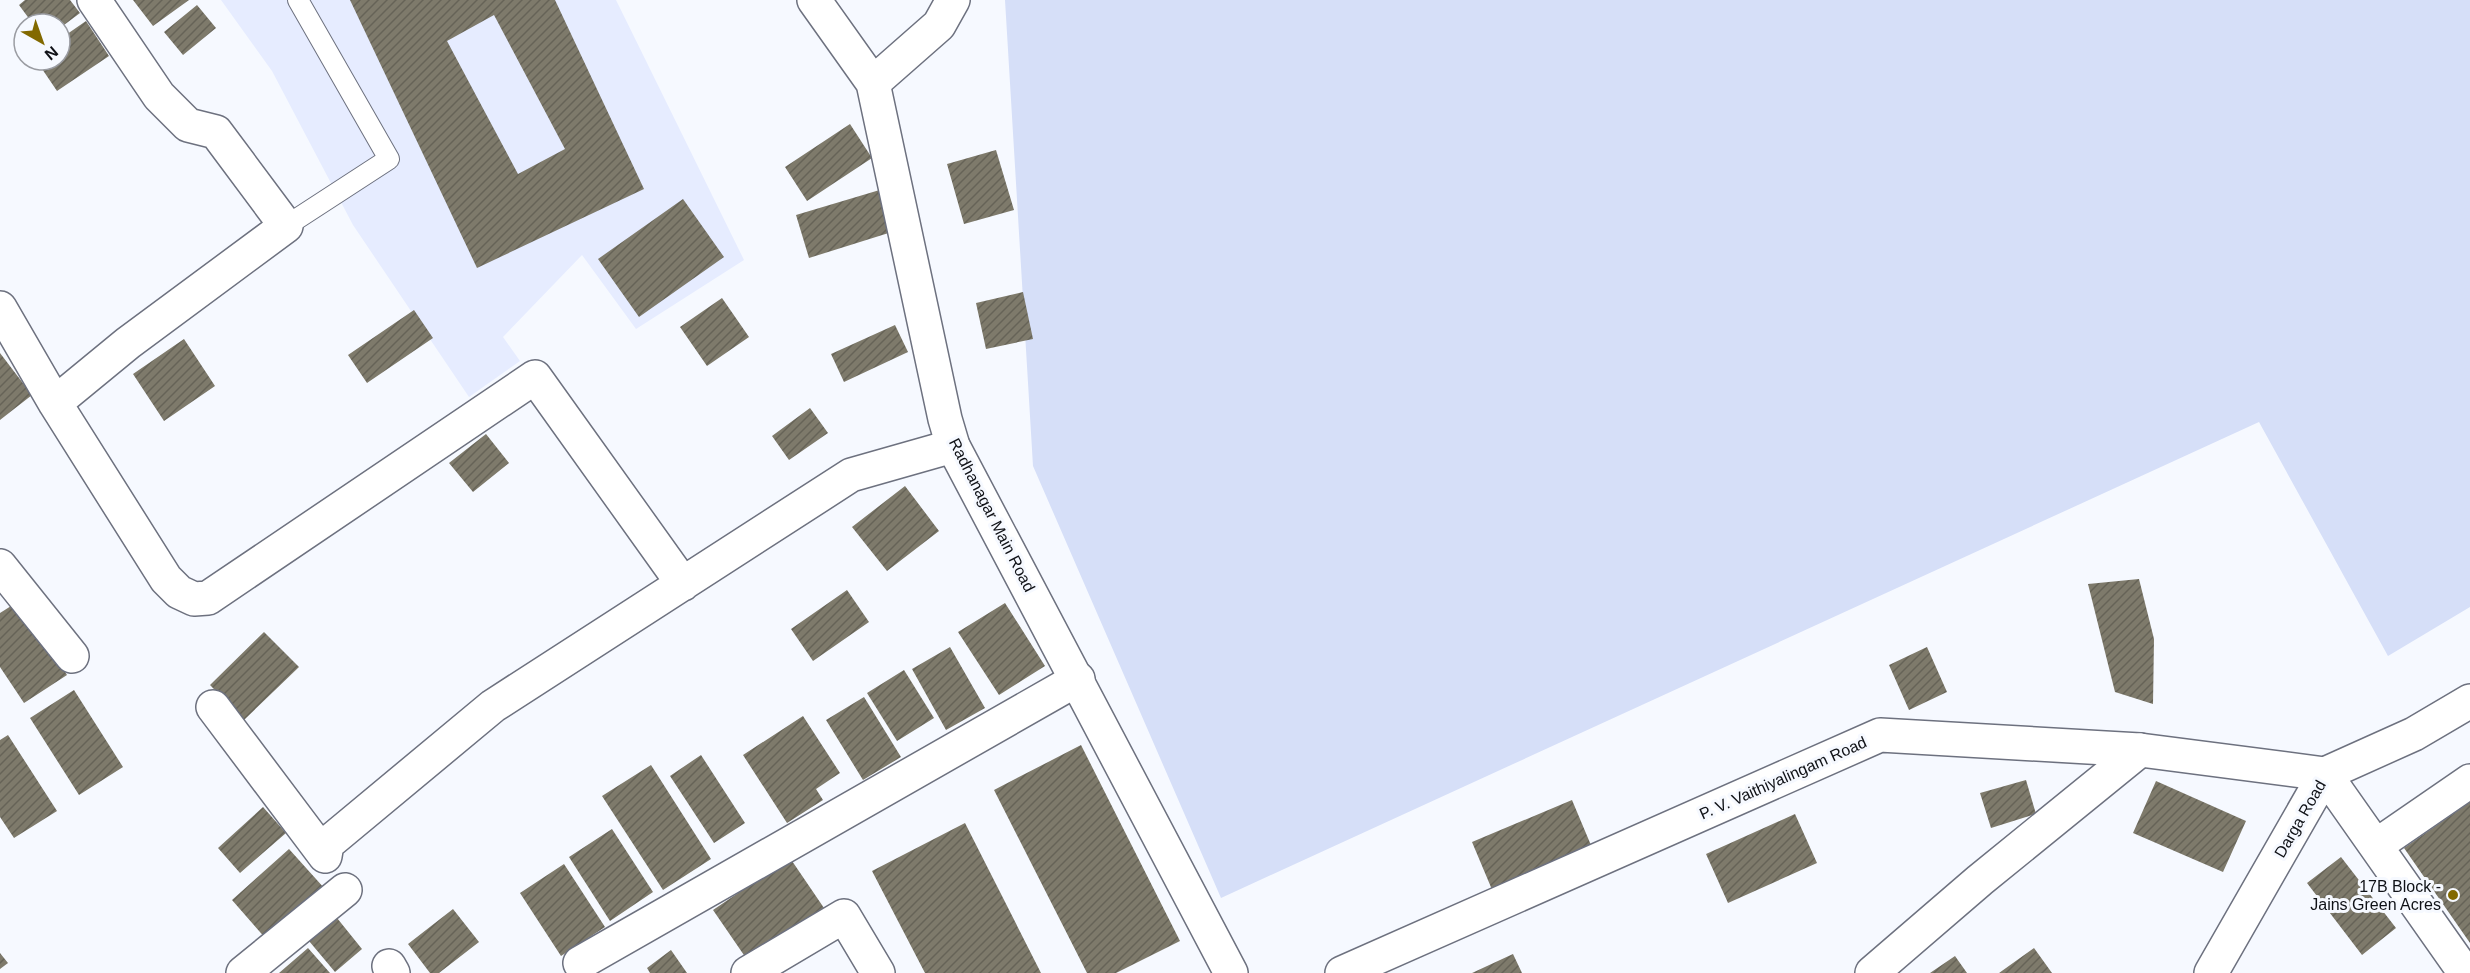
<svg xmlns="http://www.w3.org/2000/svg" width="2470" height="973" font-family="Helvetica,sans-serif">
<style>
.built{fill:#e6ecff}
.green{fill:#d6dff8}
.building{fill:url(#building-hatch);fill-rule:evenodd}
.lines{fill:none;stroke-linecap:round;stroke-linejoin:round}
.service-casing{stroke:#6d717f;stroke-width:22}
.minor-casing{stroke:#6d717f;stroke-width:36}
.tertiary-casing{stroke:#6d717f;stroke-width:36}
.service{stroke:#fff;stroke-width:20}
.minor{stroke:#fff;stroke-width:33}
.tertiary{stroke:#fff;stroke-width:33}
.poi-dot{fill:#826900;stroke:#f6f9ff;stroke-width:2}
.labels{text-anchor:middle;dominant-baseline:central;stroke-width:6;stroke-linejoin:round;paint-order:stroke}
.street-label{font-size:16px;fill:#0f1116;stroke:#f6f9ff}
.poi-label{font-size:16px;fill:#0f1116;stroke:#f6f9ff;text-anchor:end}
</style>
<defs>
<pattern id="building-hatch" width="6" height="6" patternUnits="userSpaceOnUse" patternTransform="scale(1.5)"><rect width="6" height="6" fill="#7e7a6b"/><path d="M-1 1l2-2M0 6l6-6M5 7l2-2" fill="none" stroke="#666357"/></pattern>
</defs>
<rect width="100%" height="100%" fill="#f6f9ff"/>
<!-- built -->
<path class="built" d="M 221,0 L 616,0 L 744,260 L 636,329 L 582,255 L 503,337 L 520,361 L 469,397 L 353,225 L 272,71 Z"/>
<!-- green -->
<path class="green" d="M 1005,0 L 2470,0 L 2470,607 L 2388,656 L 2259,422 L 1221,898 L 1033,466 Z"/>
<!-- building -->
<path class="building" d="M 25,0 L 70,0 L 80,13 L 60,28 L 60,24 L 33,24 L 19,5 Z
M 133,0 L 189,0 L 153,26 Z
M 350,0 L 555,0 L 644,189 L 477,268 ZM 494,15 L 565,149 L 518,174 L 447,41 Z
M 197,5 L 216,28 L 183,55 L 164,32 Z
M 86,21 L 109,56 L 57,91 L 36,60 L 60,60 L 60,39 Z
M 850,124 L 872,158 L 807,201 L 785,167 Z
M 996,150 L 1014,210 L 964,224 L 947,164 Z
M 883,189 L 895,231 L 809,258 L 796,215 Z
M 683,199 L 724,257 L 639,317 L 598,259 Z
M 1023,292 L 1033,339 L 986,349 L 976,303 Z
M 722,298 L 749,337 L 707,366 L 680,327 Z
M 414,310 L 433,338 L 367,383 L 348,355 Z
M 895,325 L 908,352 L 844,382 L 831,354 Z
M 184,339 L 215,386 L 164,421 L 133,374 Z
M 0,353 L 32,395 L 0,420 Z
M 810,408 L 828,433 L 789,460 L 772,436 Z
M 486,434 L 509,463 L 473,492 L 449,463 Z
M 905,486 L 939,531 L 887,571 L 852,527 Z
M 2139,579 L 2154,639 L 2153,704 L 2115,692 L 2088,584 Z
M 847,590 L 869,622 L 813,661 L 791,629 Z
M 19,601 L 67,675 L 24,703 L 0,667 L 0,613 Z
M 1005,603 L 1045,666 L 999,695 L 958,632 Z
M 264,632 L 299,667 L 244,720 L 210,685 Z
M 950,647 L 985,708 L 946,730 L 912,669 Z
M 1927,647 L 1947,692 L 1909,710 L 1889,665 Z
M 904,670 L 934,718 L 897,741 L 867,693 Z
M 74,690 L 123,767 L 79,795 L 30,718 Z
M 864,697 L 901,757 L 863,780 L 826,720 Z
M 803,716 L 840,773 L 816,789 L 823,800 L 787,823 L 743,755 Z
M 8,735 L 57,811 L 14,838 L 0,817 L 0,740 Z
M 1081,745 L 1180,941 L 1116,973 L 1087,973 L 994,790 Z
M 701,755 L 745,823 L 714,843 L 670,776 Z
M 651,765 L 711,859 L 663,890 L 602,796 Z
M 2026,780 L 2036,814 L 1991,828 L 1980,793 Z
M 2156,781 L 2246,821 L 2223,872 L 2133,833 Z
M 1572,800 L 1593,850 L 1493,892 L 1472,842 Z
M 2470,802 L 2470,943 L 2404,848 Z
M 263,807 L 286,833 L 240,873 L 218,848 Z
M 1795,814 L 1817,863 L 1728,903 L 1706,854 Z
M 965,823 L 1041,973 L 925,973 L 872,871 Z
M 612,829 L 653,892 L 610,921 L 569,857 Z
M 289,849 L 325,889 L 267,940 L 232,900 Z
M 2341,857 L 2396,928 L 2362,955 L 2307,883 Z
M 790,858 L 824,908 L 748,961 L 713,910 Z
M 564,864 L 605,927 L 561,956 L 520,893 Z
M 453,909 L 479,942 L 439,973 L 430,973 L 408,944 Z
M 337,918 L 362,949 L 335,972 L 309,941 Z
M 308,948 L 330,973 L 279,973 Z
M 2034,948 L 2052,973 L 1999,973 Z
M 671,950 L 687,973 L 650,973 L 647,968 Z
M 0,953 L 8,963 L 0,969 Z
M 1513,954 L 1522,973 L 1472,973 Z
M 1955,956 L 1967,973 L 1930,973 Z"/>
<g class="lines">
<defs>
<path id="service" d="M 286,226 L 389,159 L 298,0"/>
<path id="minor" d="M 873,83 L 939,25 L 953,0
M 0,308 L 55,403 L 166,579 L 179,592 L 194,599 L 208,598 L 535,377 L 683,584
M 55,403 L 128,343 L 286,226 L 216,132 L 188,125 L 159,96 L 94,0
M 0,566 L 72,656
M 213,707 L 325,856
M 2377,845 L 2470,781
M 325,856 L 327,844 L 493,706 L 851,475 L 953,446
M 580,963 L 1078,679
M 389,966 L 393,973
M 243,973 L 345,890
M 748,973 L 844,916 L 878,973
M 1872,973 L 1980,880 L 2140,750
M 2211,973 L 2325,774 L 2465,973"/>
<path id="tertiary" d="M 814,0 L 873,83 L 945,419 L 953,446 L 1231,973
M 1342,973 L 1880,735 L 2140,750 L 2325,774 L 2414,734 L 2470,701"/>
</defs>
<!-- service casing -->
<use href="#service" class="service-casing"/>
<!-- minor casing -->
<use href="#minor" class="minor-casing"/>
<!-- tertiary casing -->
<use href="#tertiary" class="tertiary-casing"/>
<!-- service -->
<use href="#service" class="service"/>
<!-- minor -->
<use href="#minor" class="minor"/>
<!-- tertiary -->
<use href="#tertiary" class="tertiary"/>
</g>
<!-- markers -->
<circle class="poi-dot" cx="2453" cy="895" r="6"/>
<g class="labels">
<!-- street labels -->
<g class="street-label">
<text transform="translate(992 515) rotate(63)">Radhanagar Main Road</text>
<text transform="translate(1783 778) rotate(-24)">P. V. Vaithiyalingam Road</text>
<text transform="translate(2300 819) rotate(-60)">Darga Road</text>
</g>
<!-- poi labels -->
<g class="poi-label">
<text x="2441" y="886">17B Block -<tspan x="2441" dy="18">Jains Green Acres</tspan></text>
</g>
</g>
<!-- north arrow -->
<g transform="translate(42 42) rotate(140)"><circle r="28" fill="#f6f9ff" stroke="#9a9ca2" stroke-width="1.5"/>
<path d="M0-4.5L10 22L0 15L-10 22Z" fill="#826900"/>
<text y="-9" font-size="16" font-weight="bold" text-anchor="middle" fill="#0f1116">N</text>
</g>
</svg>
